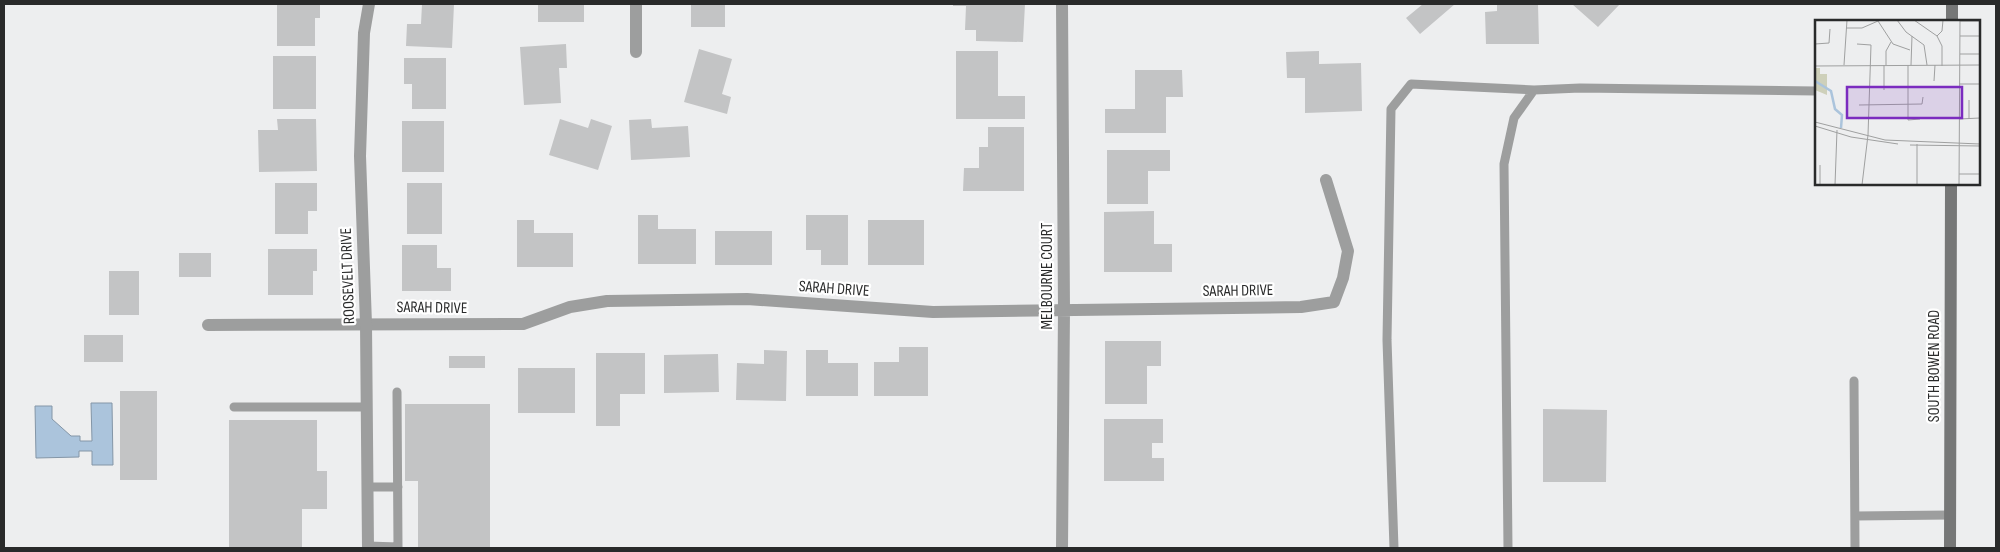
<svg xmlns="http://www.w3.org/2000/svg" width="2000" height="552" font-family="'Sofia Sans Condensed',sans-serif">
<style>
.water{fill:#abc4dc;stroke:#8496a7}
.building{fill:#c3c4c5}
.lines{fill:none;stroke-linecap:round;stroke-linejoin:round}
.service{stroke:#9d9e9e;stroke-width:9}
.minor{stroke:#9d9e9e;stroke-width:12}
.tertiary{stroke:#9d9e9e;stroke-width:12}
.secondary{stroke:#767777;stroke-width:12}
.labels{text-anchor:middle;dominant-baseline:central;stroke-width:4.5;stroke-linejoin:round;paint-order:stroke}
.street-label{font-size:16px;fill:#292a2a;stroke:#fff}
.inset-river{fill:none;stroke:#abc4dc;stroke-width:2.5}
.inset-road{fill:none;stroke:#9fa0a0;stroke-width:1}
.view{fill:#7b2cbf;fill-opacity:0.15;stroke:#7b2cbf;stroke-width:2.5}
.inset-edge{fill:none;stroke:#292a2a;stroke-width:2.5}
</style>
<rect width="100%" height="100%" fill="#edeeef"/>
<!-- water -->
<path class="water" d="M 91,403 L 112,403 L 113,465 L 92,465 L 92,451 L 79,451 L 79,457 L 36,458 L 35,406 L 52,406 L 52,419 L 71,436 L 80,436 L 80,441 L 92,441 Z"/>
<!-- building -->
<path class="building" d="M 277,4 L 320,4 L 320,18 L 315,18 L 315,46 L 277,46 Z
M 422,4 L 454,4 L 452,48 L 406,46 L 407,24 L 421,24 Z
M 538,4 L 584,4 L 584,22 L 538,22 Z
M 691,4 L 725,4 L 725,27 L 691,27 Z
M 953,4 L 1025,4 L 1023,42 L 976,41 L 976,30 L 965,30 L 966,6 L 953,6 Z
M 1423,4 L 1455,4 L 1420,34 L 1406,18 Z
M 1497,4 L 1538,4 L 1539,44 L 1486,44 L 1485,12 L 1497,11 Z
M 1572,4 L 1620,4 L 1598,27 Z
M 566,44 L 567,68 L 559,68 L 561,103 L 524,105 L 520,47 Z
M 699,49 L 732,59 L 722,94 L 731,97 L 727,114 L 684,102 Z
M 956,51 L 998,51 L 998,96 L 1025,96 L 1025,119 L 956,119 Z
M 1319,51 L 1319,64 L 1361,63 L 1362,111 L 1305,113 L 1305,78 L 1287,78 L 1286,52 Z
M 273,56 L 316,56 L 316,109 L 273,109 Z
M 404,58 L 446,58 L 446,109 L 412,109 L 412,84 L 404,84 Z
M 1135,70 L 1182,70 L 1183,97 L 1166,97 L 1166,133 L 1105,133 L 1105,109 L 1135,109 Z
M 277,119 L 316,119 L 317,171 L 259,172 L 258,130 L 278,130 Z
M 560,119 L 588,128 L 591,119 L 612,126 L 598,170 L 549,155 Z
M 651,119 L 652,128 L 688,126 L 690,157 L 631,160 L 629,120 Z
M 402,121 L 444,121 L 444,172 L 402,172 Z
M 988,127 L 1024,127 L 1024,191 L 963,191 L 964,168 L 979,168 L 979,147 L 988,147 Z
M 1107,150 L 1170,150 L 1170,171 L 1148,171 L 1148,204 L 1107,204 Z
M 275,183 L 317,183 L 317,211 L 308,211 L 308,234 L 275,234 Z
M 407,183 L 442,183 L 442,234 L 407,234 Z
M 1154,211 L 1154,244 L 1172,244 L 1172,272 L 1104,272 L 1104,212 Z
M 638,215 L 658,215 L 658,229 L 696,229 L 696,264 L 638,264 Z
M 806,215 L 848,215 L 848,265 L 821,265 L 821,250 L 806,250 Z
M 517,220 L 534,220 L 534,233 L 573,233 L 573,267 L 517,267 Z
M 868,220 L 924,220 L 924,265 L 868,265 Z
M 715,231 L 772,231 L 772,265 L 715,265 Z
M 402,245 L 437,245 L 437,268 L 451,268 L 451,291 L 402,291 Z
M 268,249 L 317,249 L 317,271 L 313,271 L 313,295 L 268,295 Z
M 179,253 L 211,253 L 211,277 L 179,277 Z
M 109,271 L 139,271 L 139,315 L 109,315 Z
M 84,335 L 123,335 L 123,362 L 84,362 Z
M 1105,341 L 1161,341 L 1161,366 L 1147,366 L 1147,404 L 1105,404 Z
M 899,347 L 928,347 L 928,396 L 874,396 L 874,362 L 899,362 Z
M 764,350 L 787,351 L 786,401 L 736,400 L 737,363 L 764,364 Z
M 806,350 L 828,350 L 828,363 L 858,363 L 858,396 L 806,396 Z
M 596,353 L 645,353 L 645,394 L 620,394 L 620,426 L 596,426 Z
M 718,354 L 719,392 L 664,393 L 664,355 Z
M 449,356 L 485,356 L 485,368 L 449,368 Z
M 518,368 L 575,368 L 575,413 L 518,413 Z
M 120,391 L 157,391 L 157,480 L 120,480 Z
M 405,404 L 490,404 L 490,548 L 418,548 L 418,481 L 405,481 Z
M 1543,409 L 1607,410 L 1606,482 L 1543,482 Z
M 1104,419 L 1163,419 L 1163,443 L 1152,443 L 1152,458 L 1164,458 L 1164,481 L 1104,481 Z
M 229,420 L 317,420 L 317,471 L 327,471 L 327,509 L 302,509 L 302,548 L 229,548 Z"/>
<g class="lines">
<!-- service -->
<path class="service" d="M 1854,381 L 1855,548
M 234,407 L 367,407
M 367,487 L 398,487
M 1855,516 L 1950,515
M 368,546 L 398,547 L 397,392
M 1394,548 L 1387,340 L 1391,109 L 1411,84 L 1534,90
M 1508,548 L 1504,164 L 1514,118 L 1534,90 L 1580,88 L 1816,91"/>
<!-- minor -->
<path class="minor" d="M 636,4 L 636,52
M 208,325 L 523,324 L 570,307 L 607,301 L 747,299 L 933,312 L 1301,307 L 1334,302 L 1343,278 L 1348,251 L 1326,180
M 1062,548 L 1064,310 L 1062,4"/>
<!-- tertiary -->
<path class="tertiary" d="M 368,548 L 366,324 L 360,156 L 364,33 L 369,4"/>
<!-- secondary -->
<path class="secondary" d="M 1952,21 L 1952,4
M 1950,548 L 1951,184"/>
</g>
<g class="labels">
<!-- street labels -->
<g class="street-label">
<text transform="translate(348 276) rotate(-92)">ROOSEVELT DRIVE</text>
<text transform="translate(1047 276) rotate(-90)">MELBOURNE COURT</text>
<text transform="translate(834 289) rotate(4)">SARAH DRIVE</text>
<text transform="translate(1238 291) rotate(-1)">SARAH DRIVE</text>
<text transform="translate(432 308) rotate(1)">SARAH DRIVE</text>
<text transform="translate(1934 366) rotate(-90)">SOUTH BOWEN ROAD</text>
</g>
</g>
<!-- overview -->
<g transform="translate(1815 20)">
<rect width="165" height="165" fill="#edeeef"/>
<path d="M 0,48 L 5,48 L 5,54 L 12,54 L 12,75 L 0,70 Z" fill="#ced0ba"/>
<path class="inset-river" d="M 0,61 L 16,71 L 20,89 L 27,95 L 26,108"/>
<path class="inset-road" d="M 82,0 L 91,12 L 109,25 L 112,45M 99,0 L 122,16 L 127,26 L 127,46M 145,1 L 165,1M 0,7 L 0,30M 31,8 L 47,8 L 63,1 L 78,24 L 95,30M 122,16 L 127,11 L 128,0M 145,16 L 165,16M 0,24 L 14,23 L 15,9M 42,24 L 56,25 L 53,115 L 47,165M 145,34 L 165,34M 29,45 L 32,0M 69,45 L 69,70M 71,45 L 71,31 L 76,22M 93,45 L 93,100 L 105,99M 96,45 L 97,16M 0,46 L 165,45M 119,61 L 120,45M 144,64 L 165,64M 154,80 L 154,99M 44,85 L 107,84 L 108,77M 144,99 L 165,98M 0,102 L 70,120 L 165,124M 0,106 L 36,117 L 83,124M 95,125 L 165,126M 5,145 L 5,165M 144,154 L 165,154M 20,165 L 22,110M 102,165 L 102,124M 144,165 L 145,0"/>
<path class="view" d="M 32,67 L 147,67 L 147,98 L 32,98 Z"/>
<rect width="165" height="165" class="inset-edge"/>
</g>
<!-- border -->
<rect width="2000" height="552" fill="none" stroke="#292a2a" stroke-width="10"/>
</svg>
